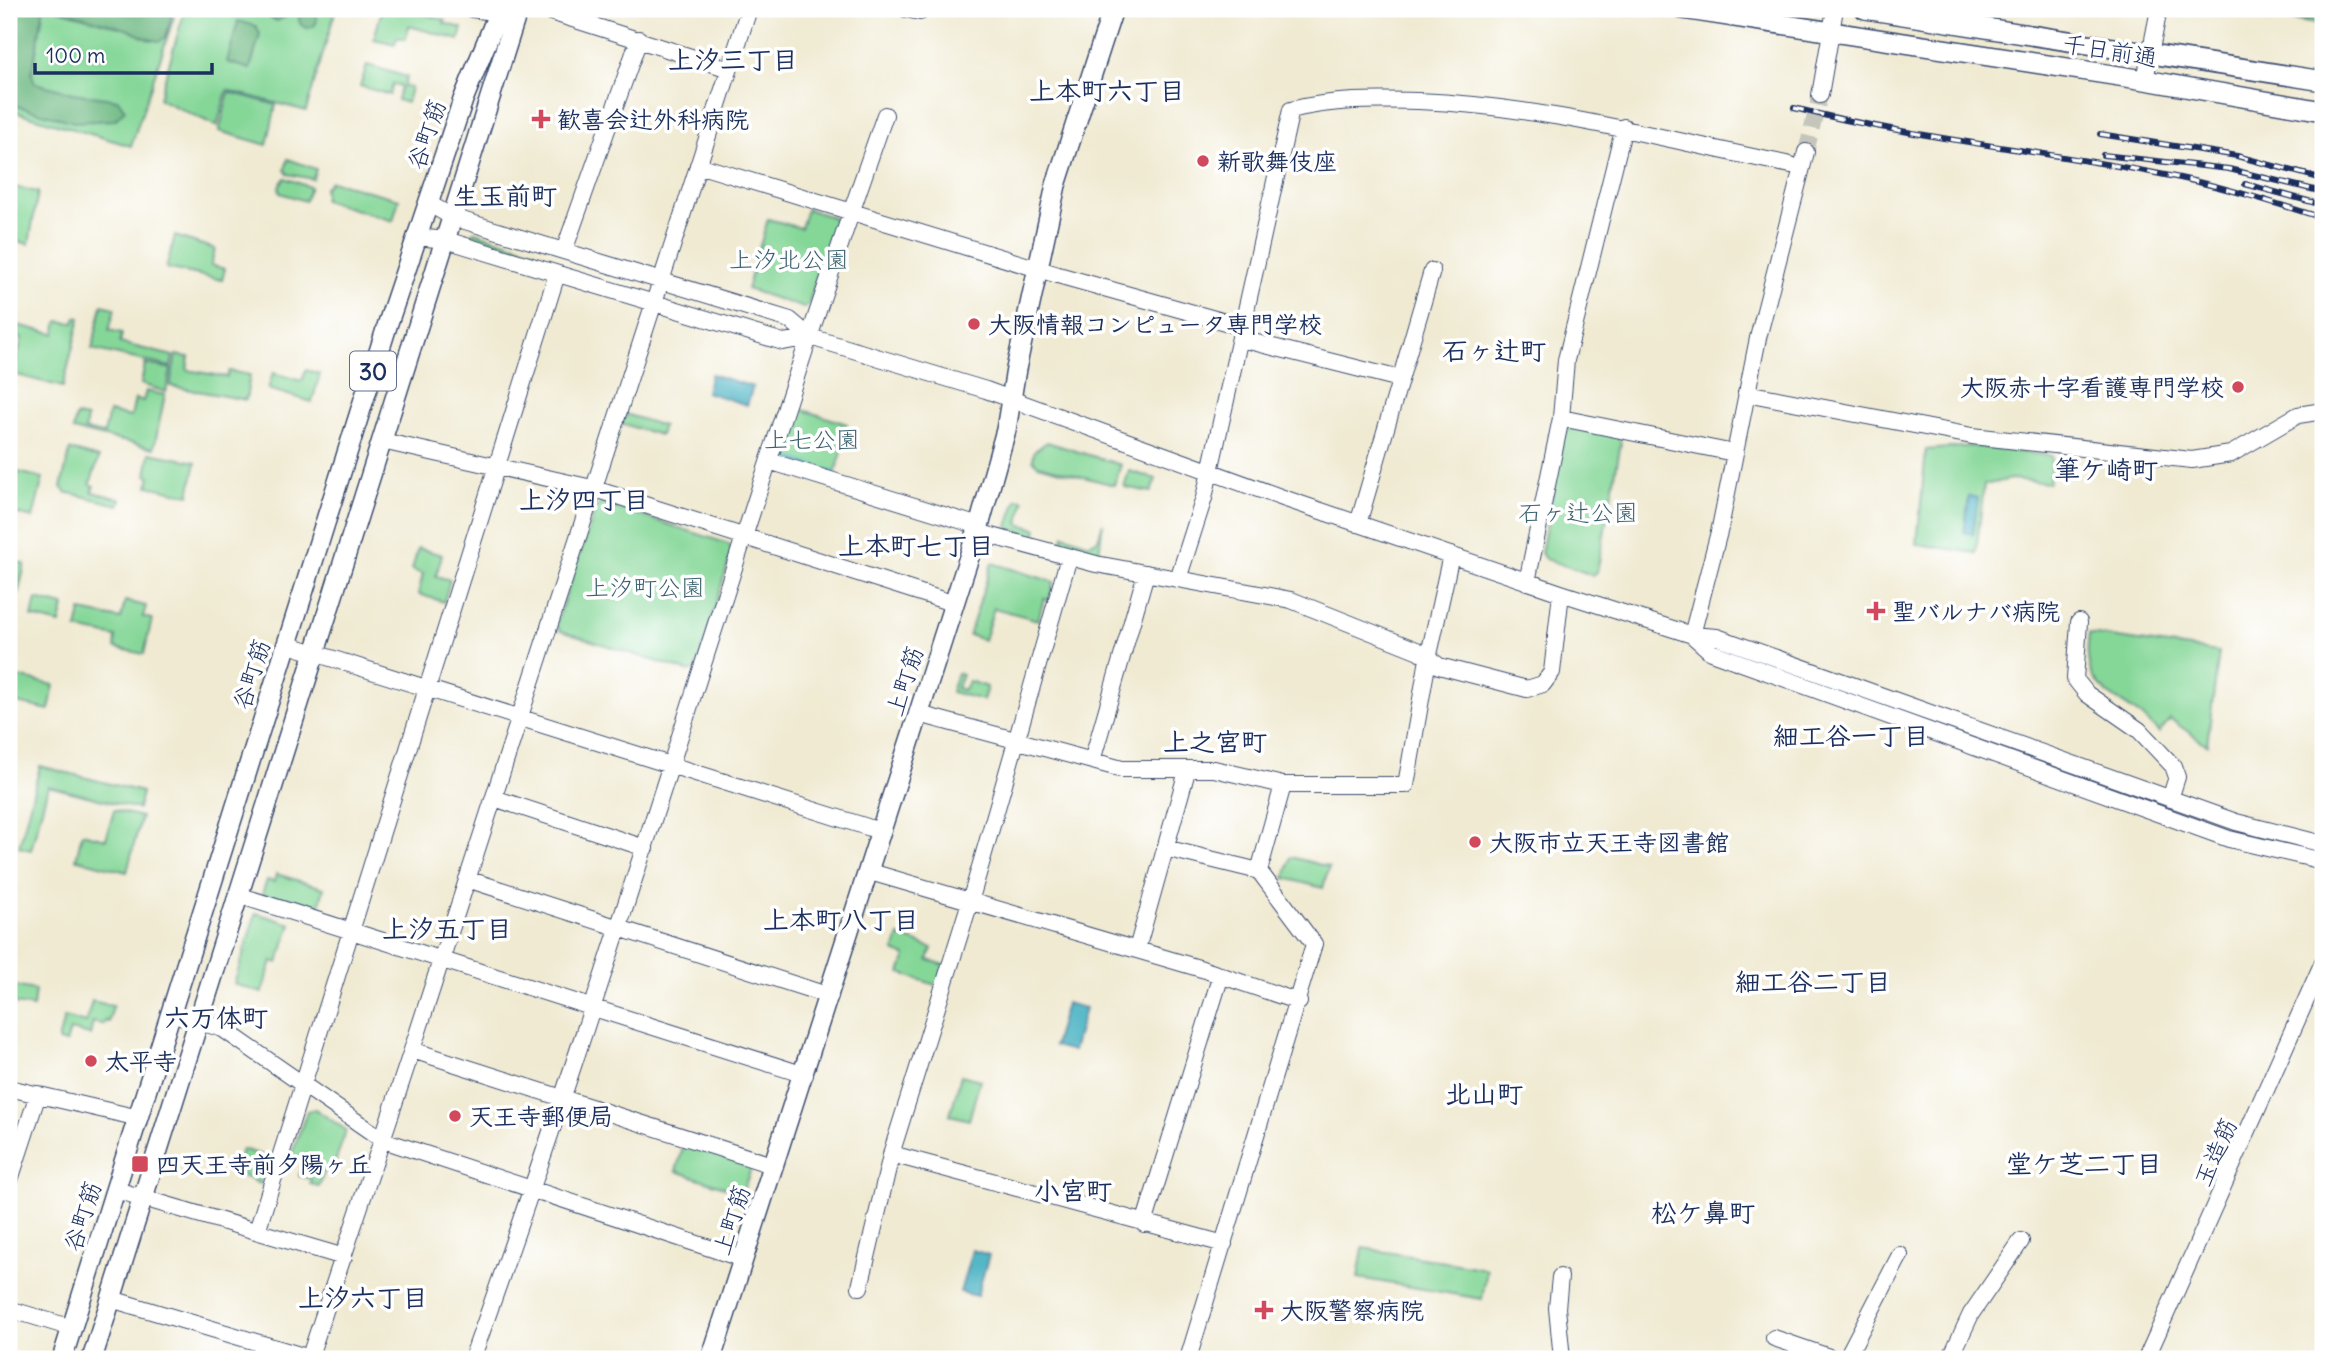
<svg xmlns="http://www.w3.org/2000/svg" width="2332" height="1368" font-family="Delius,'Klee One',sans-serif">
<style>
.green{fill:#85d798;stroke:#50837b;stroke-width:2}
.forest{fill:#6cb880;stroke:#44746f;stroke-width:2}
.water{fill:#44b0c1;stroke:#307090;stroke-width:2}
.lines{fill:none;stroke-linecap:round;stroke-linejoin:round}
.stream{stroke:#44b0c1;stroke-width:3.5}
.minor-tunnel{stroke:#c5c5bb;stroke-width:16;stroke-dasharray:16 8;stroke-linecap:butt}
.minor-casing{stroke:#3b4b6f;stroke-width:18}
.major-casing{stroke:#3b4b6f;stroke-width:22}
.minor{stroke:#fff;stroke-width:16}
.major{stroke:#fff;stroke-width:19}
.rail-casing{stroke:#1b2f5e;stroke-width:6}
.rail{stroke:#fff;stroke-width:3.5;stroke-dasharray:10;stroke-linecap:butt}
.poi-dot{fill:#d1495b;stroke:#fff;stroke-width:2.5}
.labels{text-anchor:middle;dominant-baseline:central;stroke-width:7;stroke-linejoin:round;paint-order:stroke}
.shield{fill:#fff;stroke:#5f6d8e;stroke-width:2}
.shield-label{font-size:23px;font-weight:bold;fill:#1b2f5e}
.street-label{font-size:24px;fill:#1b2f5e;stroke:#fff}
.poi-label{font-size:24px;font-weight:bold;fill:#1b2f5e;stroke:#fff;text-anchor:start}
.park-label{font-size:24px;fill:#3b616f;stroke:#fff}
.neighbourhood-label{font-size:26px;font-weight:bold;fill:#1b2f5e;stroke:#fff}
</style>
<rect width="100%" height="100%" fill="#fff"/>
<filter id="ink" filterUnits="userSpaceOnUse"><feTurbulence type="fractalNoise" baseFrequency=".0143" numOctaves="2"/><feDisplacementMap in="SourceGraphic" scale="14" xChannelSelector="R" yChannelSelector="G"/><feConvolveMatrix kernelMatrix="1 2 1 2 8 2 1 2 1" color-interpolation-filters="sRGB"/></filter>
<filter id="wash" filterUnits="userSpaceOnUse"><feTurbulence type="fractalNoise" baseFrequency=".00686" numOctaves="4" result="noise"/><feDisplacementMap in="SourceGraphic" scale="28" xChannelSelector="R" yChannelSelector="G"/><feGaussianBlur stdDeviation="1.57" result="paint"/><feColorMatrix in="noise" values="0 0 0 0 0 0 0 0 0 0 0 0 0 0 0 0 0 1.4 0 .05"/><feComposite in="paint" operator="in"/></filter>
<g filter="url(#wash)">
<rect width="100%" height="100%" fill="#f0ead2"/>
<!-- green -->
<path class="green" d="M 9,9 L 136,9 L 174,17 L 131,146 L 9,110 Z
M 185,9 L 336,9 L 306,111 L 227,90 L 217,126 L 159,99 Z
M 382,9 L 406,9 L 445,20 L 444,23 L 462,28 L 459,40 L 409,26 L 405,39 L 397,37 L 395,44 L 374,39 Z
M 367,65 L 407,77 L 404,86 L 411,88 L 407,103 L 397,100 L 401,86 L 393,84 L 390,95 L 360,86 Z
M 229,92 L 276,105 L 267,145 L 219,131 Z
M 288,159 L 316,169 L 313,179 L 288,174 L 285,170 Z
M 285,178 L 310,187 L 305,201 L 280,193 L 279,186 Z
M 331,181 L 399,199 L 393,221 L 324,200 L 324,188 Z
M 9,186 L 38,192 L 29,244 L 9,239 Z
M 807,209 L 835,218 L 808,306 L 804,308 L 747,289 L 768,219 L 801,228 Z
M 474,232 L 535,251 L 534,255 L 472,236 Z
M 175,236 L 215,249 L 211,265 L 225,269 L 222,280 L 166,268 Z
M 102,305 L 115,308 L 109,330 L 122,333 L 120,343 L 173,356 L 171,367 L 92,349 Z
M 76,317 L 80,318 L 63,387 L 13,374 L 22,338 L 9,334 L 9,323 L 55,334 L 58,321 L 74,323 Z
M 176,355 L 189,357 L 187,370 L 227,377 L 229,371 L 250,375 L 246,400 L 170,386 Z
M 145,364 L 171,369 L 166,392 L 141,384 Z
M 306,370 L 320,374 L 312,402 L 268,389 L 273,373 L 302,381 Z
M 146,391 L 165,395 L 154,448 L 73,430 L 76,416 L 87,418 L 85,430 L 104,434 L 109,412 L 131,417 L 135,399 L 143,401 Z
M 794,407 L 847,424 L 844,435 L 847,437 L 835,474 L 781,457 L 780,452 Z
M 625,414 L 663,426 L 660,435 L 622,424 Z
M 1574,426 L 1617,435 L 1621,443 L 1597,572 L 1592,575 L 1545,559 L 1541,553 L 1564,432 Z
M 1047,442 L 1121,465 L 1114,485 L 1038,465 L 1033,460 L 1034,451 Z
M 1972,446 L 2052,456 L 2049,483 L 2011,479 L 1984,485 L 1976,553 L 1917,544 L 1926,450 Z
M 70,450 L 99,458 L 90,484 L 94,486 L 92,492 L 121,499 L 119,505 L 65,492 L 61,487 Z
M 150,453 L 196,462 L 189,495 L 148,486 L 150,476 L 146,475 Z
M 1129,471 L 1156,479 L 1151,492 L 1124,487 Z
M 18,472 L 43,478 L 33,518 L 9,512 L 9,473 L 17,475 Z
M 1017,499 L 1024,500 L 1019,524 L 1037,529 L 1035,536 L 1010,529 L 1008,526 Z
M 603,503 L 729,544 L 732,551 L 696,669 L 690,672 L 560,631 L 556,624 L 596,507 Z
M 1103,523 L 1099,553 L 1043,539 L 1062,542 L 1064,535 L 1089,544 L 1098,539 Z
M 418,548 L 442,555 L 436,576 L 450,580 L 444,602 L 418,594 L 423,574 L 412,570 Z
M 9,560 L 25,564 L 18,595 L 9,593 Z
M 992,563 L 1054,582 L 1049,600 L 1044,599 L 1038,620 L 994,608 L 984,640 L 969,635 Z
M 36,599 L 64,606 L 60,624 L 32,617 Z
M 125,601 L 146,606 L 143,617 L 152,619 L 144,654 L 115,648 L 116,637 L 77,629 L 81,611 L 121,619 Z
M 2089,634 L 2219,652 L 2207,745 L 2170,719 L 2159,733 C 2124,692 2079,700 2089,634 Z
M 957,673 L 962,675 L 957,688 L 963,690 L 969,681 L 987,687 L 983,700 L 951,692 Z
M 18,677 L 54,685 L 49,710 L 17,703 L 13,697 Z
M 40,766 L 142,792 L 138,809 L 48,786 L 31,850 L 19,847 Z
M 114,810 L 141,817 L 127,872 L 76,859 L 82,833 L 106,839 Z
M 1291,857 L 1329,867 L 1323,888 L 1285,878 Z
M 276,874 L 324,888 L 318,911 L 262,894 L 267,880 L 274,882 Z
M 256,913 L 291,924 L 278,963 L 272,961 L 262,993 L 234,984 Z
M 899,936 L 932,948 L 928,960 L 945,965 L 938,986 L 900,973 L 906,956 L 894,951 Z
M 9,985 L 35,990 L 33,1007 L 9,1003 Z
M 92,1001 L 113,1006 L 109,1022 L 105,1021 L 104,1025 L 93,1022 L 90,1035 L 70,1030 L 66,1043 L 58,1041 L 64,1017 L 86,1023 Z
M 961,1075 L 980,1080 L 969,1120 L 950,1115 Z
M 315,1109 L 346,1130 L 332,1172 L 325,1170 L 319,1186 L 310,1184 L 311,1179 L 299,1176 L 304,1160 L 291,1156 L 307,1111 Z
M 684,1144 L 747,1166 L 751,1169 L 742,1193 L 676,1171 Z
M 242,1149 L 268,1157 L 260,1184 L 234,1172 Z
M 1363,1248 L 1487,1269 L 1482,1299 L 1358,1278 Z
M 1785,1347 L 1818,1359 L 1770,1359 L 1778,1349 Z"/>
<!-- forest -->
<path class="forest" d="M 9,9 L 42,9 L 43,13 L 32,74 L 35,83 L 73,93 L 118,100 L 125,110 L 115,120 L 74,122 L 9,104 Z
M 56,9 L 149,9 L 166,14 L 173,9 L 166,37 L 160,41 L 147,39 L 129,30 Z
M 267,9 L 284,9 L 287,16 L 277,21 L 269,17 Z
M 2224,9 L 2277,9 L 2293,13 L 2299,9 L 2323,9 L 2323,25 Z
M299 19a9 9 0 1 1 18 0a9 9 0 1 1-18 0Z
M 238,21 L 256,26 L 260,34 L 250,69 L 227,62 Z"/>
<!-- water -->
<path class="water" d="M 711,374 L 753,387 L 747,405 L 706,392 Z
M 1969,496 L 1978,498 L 1973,534 L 1964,532 Z
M 1066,1003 L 1085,1008 L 1073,1051 L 1054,1046 Z
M 972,1250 L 989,1255 L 977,1296 L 960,1292 Z"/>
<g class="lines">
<!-- stream -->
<path class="stream" d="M 795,407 L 780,452 L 782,456 L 835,473"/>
</g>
</g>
<g filter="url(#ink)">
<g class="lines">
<!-- minor-tunnel -->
<path class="minor-tunnel" d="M 1806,152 L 1820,95"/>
<defs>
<path id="minor" d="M 472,9 L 486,11
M 541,9 L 729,69
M 906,9 L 920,12
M 2145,80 L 2159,9
M 1820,95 L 1835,9
M 698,165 L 1058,275 L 1243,327
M 428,203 L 452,217 L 790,320 L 810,337 L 986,390 L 1283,498 L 1561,593 L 1692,635 L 1717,637 L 2236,822 L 2323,844
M 417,237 L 446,240 L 783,342 L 810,337
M 564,251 L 639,39
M 1241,339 L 1400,379
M 1746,393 L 1972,436 L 2192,460 L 2231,454 L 2298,415 L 2323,411
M 1561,418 L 1734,453
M 382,441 L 592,488 L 955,604
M 769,461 L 979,526
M 1358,524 L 1432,271
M 977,532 L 1096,564 L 1291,600 L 1419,651 L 1439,666 L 1527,689 L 1543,684 L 1552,672 L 1561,593
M 1178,579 L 1204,498 L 1291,110 C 1334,99 1374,100 1418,101 C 1546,106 1666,140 1791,165
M 1527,582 L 1561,418 L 1566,360 L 1624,127
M 2079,622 L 2075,679 L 2087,694 L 2139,730 L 2173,766 L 2177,777 L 2170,799
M 1692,635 L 1711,652 L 2229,839 L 2323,861
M 1692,635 L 1720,528 L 1758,338 L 1806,152
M 286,644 L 880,831
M 919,714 L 1122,769 L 1214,769 L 1283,785 L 1406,785 L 1428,659 L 1451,555
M 1092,761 L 1146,573
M 494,798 L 645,848
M 1165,848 L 1259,871
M 867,871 L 1202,969 L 1299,1002
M 467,879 L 830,996
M 238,895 L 805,1075
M 1137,949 L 1187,771
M 171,1013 L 223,1029 L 383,1140 L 743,1259
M 412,1050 L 775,1166
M 9,1088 L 139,1118
M 892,1151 L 899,1156 L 1224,1244
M 9,1183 L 38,1094
M 116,1190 L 344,1257
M 1144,1224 L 1221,975
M 257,1231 L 557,274
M 1560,1277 L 1557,1308 L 1562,1359
M 860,1287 L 892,1151 L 970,902 L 1069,557
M 111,1299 L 313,1359
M 9,1309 L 72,1328
M 1774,1338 L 1835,1359
M 309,1359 L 412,1050 L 749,9
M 472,1359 C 620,948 740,527 885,115
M 1188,1359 L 1314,944 L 1259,871 L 1283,785
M 1846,1359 L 1900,1255
M 1950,1359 L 1971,1314 L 2021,1241
M 2146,1359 L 2323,962"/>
<path id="major" d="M 1682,9 L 2145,80 L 2323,111
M 1865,9 L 2323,81
M 62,1359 L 388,323 L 463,100 L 500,9
M 92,1359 L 518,9
M 711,1359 L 979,526 L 1006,430 L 1016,369 L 1056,185 L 1113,9"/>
</defs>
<!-- minor casing -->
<use href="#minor" class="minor-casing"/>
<!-- major casing -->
<use href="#major" class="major-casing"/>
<!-- minor -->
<use href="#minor" class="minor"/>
<!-- major -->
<use href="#major" class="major"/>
<defs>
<path id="rail" d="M 1794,108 C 1916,139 2041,150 2165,175 C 2219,185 2271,202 2323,218
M 2100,134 L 2237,156 L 2323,179
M 2103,155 L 2229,169 L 2323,192
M 2245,184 L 2323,205"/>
</defs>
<!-- rail casing -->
<use href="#rail" class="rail-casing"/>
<!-- rail -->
<use href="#rail" class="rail"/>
</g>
</g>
<!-- markers -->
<g class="poi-dot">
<path d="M537.5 108.5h7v7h7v7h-7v7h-7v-7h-7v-7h7z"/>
<circle cx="1203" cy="161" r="7"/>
<circle cx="974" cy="324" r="7"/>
<circle cx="2238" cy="387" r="7"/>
<path d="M1872.5 600.5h7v7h7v7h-7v7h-7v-7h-7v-7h7z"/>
<circle cx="1475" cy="842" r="7"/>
<circle cx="91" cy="1061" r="7"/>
<circle cx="455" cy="1116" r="7"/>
<rect x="131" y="1155" width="18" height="18" rx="3.5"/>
<path d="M1260.5 1299.5h7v7h7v7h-7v7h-7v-7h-7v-7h7z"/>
</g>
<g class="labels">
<!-- shield labels -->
<rect class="shield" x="350" y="351.5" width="46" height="39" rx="5"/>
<g class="shield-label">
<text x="373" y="371">30</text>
</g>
<!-- street labels -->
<g class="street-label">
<text transform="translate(2110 50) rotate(9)">千日前通</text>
<text transform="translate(426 134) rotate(-71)">谷町筋</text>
<text transform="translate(251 674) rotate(-72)">谷町筋</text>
<text transform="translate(904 681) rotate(-72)">上町筋</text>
<text transform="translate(2215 1152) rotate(-66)">玉造筋</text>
<text transform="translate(82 1216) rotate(-72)">谷町筋</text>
<text transform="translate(731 1220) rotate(-72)">上町筋</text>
</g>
<!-- poi labels -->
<g class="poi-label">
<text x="557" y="119">歓喜会辻外科病院</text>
<text x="1217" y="161">新歌舞伎座</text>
<text x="988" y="324">大阪情報コンピュータ専門学校</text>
<text x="2224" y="387" text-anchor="end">大阪赤十字看護専門学校</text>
<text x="1892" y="611">聖バルナバ病院</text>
<text x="1489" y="842">大阪市立天王寺図書館</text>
<text x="105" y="1061">太平寺</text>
<text x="469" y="1116">天王寺郵便局</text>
<text x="156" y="1164">四天王寺前夕陽ヶ丘</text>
<text x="1280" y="1310">大阪警察病院</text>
</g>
<!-- park labels -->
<g class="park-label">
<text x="789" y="259">上汐北公園</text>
<text x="812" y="439">上七公園</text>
<text x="1578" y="512">石ヶ辻公園</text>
<text x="645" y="587">上汐町公園</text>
</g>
<!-- neighbourhood labels -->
<g class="neighbourhood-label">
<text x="733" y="59">上汐三丁目</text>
<text x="1107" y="90">上本町六丁目</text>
<text x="505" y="195">生玉前町</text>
<text x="1494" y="350">石ヶ辻町</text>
<text x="2106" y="469">筆ケ崎町</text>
<text x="584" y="499">上汐四丁目</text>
<text x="916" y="545">上本町七丁目</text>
<text x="1851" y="735">細工谷一丁目</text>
<text x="1215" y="741">上之宮町</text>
<text x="841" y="919">上本町八丁目</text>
<text x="447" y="928">上汐五丁目</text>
<text x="1813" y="981">細工谷二丁目</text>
<text x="216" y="1017">六万体町</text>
<text x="1484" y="1093">北山町</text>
<text x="2084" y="1163">堂ケ芝二丁目</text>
<text x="1073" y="1190">小宮町</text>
<text x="1703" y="1212">松ケ鼻町</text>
<text x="363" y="1297">上汐六丁目</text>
</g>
</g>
<!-- margin -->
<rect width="2332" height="1368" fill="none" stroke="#fff" stroke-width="35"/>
<!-- scale -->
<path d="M35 63v10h177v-10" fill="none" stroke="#1b2f5e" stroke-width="3.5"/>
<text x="46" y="63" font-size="21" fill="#1b2f5e" stroke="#ffffff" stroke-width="5" paint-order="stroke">100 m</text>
</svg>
